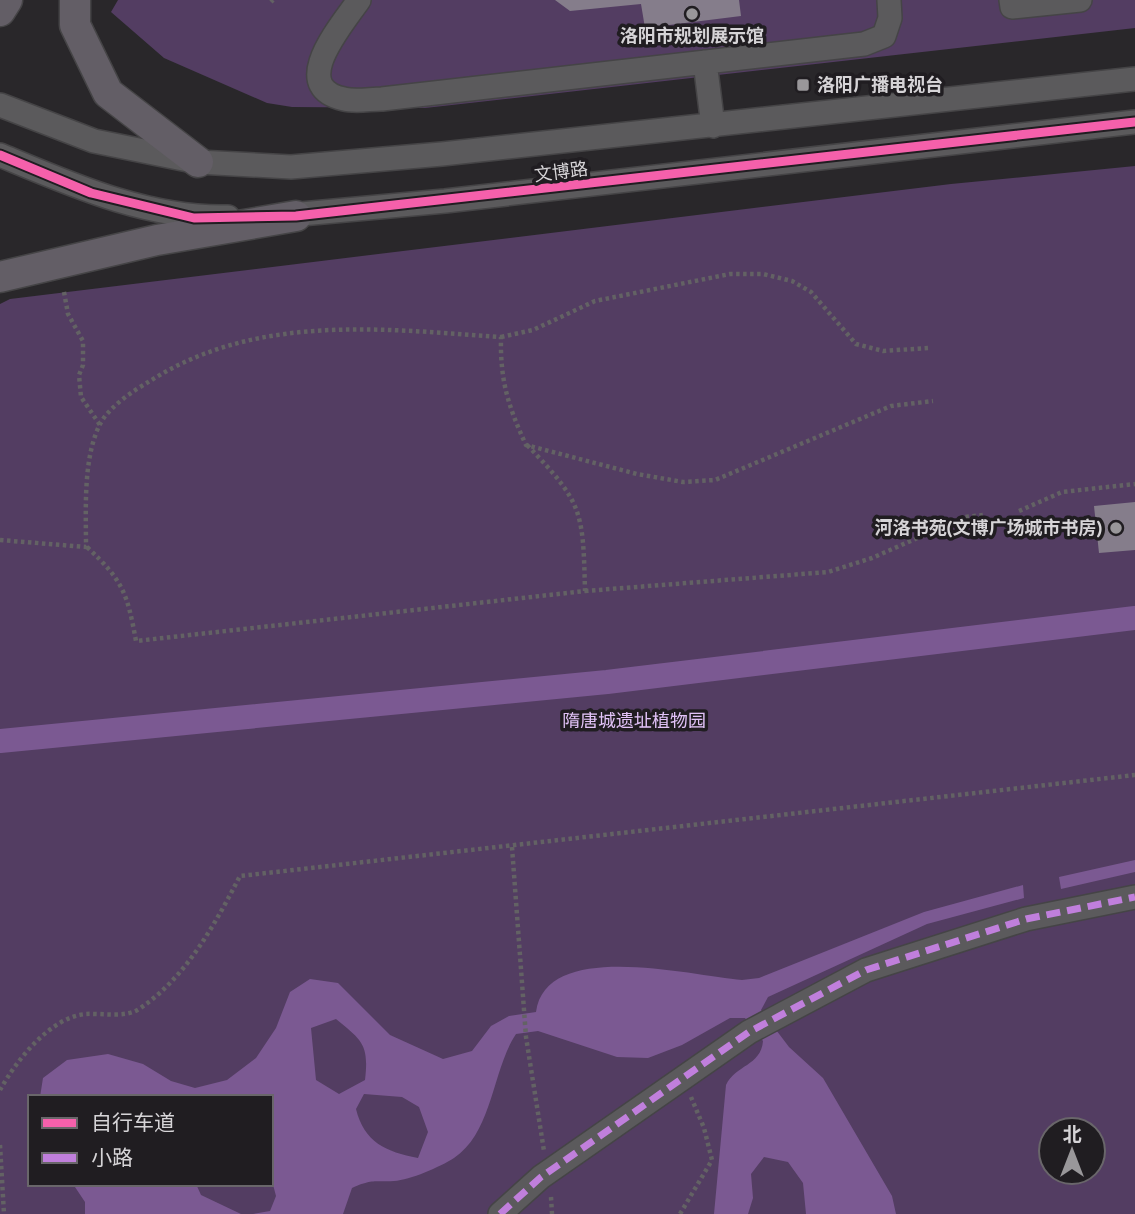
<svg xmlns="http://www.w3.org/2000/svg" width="1135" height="1214" font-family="'Varela Round','Noto Sans SC',sans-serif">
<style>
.green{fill:#533d62;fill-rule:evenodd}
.water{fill:#7b5992;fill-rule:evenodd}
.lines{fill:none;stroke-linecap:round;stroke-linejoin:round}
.canal{stroke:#7b5992;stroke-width:24}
.building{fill:#857d8b}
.minor-casing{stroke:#454446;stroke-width:26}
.major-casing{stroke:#454446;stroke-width:33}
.path{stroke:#636264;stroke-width:4.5;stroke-dasharray:3.5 3.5;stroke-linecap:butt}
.minor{stroke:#5b5a5c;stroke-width:23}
.major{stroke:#635e66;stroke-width:30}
.quiet{stroke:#c07fdc;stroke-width:7;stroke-dasharray:14 7;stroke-linecap:butt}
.cycleway-casing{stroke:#201d21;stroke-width:13}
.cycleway{stroke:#f560ab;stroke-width:9}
.poi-dot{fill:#99979a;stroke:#201d21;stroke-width:2.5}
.labels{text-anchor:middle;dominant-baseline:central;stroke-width:7;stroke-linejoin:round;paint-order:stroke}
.poi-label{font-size:18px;font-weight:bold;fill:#d6d4d7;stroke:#201d21}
.street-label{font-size:18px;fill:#d6d4d7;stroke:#201d21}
.park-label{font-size:18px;fill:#e1c2f7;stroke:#201d21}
</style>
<rect width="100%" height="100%" fill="#29272a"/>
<!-- green -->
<path class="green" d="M 118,0 L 1135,0 L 1135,28 L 425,108 L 292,107 L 267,103 L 164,58 L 111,12 Z
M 1135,166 L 1135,1214 L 0,1214 L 0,304 L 10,299 L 951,184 ZM 30,1097 L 271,1097 L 271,1184 L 30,1184 ZM 1051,1130 L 1093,1130 L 1093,1172 L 1051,1172 Z"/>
<!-- water -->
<path class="water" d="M 1135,860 L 1135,872 L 1061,889 L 1059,877 Z
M 1023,885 L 1024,898 L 927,924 L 768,997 L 761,1010 L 789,1047 L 823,1078 L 892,1196 L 896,1214 L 806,1214 L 803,1183 L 788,1162 L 764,1157 L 751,1174 L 753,1198 L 748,1214 L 714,1214 L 726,1085 C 735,1065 761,1066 763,1041 L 745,1018 L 730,1018 L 682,1045 L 648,1058 L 617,1057 L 538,1031 L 516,1034 C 492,1070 493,1132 454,1158 C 440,1167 410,1180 394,1181 C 373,1182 372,1179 352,1188 L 343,1214 L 253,1214 L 270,1211 L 276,1196 L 271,1177 L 271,1097 L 40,1097 L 43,1078 L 67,1060 L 108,1054 L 143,1064 L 171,1081 L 195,1088 L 227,1080 L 256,1058 L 276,1028 L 290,992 L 310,979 L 338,983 L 390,1035 L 443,1059 L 472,1051 L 491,1026 L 509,1016 L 536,1012 C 546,938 692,976 742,980 L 759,978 L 924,912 ZM 336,1019 C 363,1041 369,1045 365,1080 L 339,1094 L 316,1080 L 311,1028 ZM 364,1094 L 402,1097 L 419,1107 L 428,1132 L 418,1158 C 386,1152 364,1142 356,1109 Z
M 73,1184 L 196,1184 L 201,1195 L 241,1214 L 85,1214 L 85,1202 Z"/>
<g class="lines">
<!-- canal -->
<path class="canal" d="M 0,741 L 607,682 L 1135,618"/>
</g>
<!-- building -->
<path class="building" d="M 555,0 L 739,0 L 741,16 L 645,28 L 641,4 L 570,11 Z
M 1135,502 L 1135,550 L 1099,553 L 1094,506 Z"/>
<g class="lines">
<defs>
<path id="minor" d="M 359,0 C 342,25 287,87 344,99 C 355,102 370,99 382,99 L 864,44 L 884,36 L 890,18 L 889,0
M 1011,0 L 1012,7 L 1080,0
M 705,62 L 713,126
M 0,105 L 94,141 L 198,162 L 291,167 L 442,154 L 1135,79
M 0,155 C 72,185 148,219 228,217
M 279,216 L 445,201 L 1135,122
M 500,1214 L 541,1177 L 749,1032 L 866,970 L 1026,919 L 1135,897"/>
<path id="major" d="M 75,0 L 75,25 L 108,93 L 198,162
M 0,11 L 7,0
M 0,277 L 157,240 L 296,216"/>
</defs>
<!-- minor casing -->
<use href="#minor" class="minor-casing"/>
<!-- major casing -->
<use href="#major" class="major-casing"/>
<!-- path -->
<path class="path" d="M 271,2 L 273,0
M 64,292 L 68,314 L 83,341 L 83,365 L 79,375 L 81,397 L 100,425
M 501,337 L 533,330 L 595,301 L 730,274 L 763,274 L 792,281 L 811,292 L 856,344 L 883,351 L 928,348
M 1019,511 L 1062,492 L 1135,484
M 0,540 L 86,547 C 86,509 83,461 99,426 C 108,407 133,391 150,381 C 257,313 382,329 501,337 C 500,380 508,406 526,445 L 637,474 L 683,482 L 715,480 L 891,406 L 933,401
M 87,547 C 123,581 127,592 136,641 L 585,591 C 583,511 583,503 527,445
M 585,591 L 828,572 L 872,558 L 965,517 L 983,515
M 512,847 L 526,1037 L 544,1151
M 0,1090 C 16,1061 50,1017 86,1014 C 102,1013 126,1018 139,1009 C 186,978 215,924 240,876 L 1135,775
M 0,1145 L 4,1214
M 551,1197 L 552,1214
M 680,1214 L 712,1160 L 704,1128 L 691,1097"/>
<!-- minor -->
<use href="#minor" class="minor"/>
<!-- major -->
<use href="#major" class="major"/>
<!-- quiet -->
<path class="quiet" d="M 500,1214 L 541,1177 L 749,1032 L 866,970 L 1026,919 L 1135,897"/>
<defs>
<path id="cycleway" d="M 0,155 L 91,193 L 194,218 L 296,216 L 1135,122"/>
</defs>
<!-- cycleway casing -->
<use href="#cycleway" class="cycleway-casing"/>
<!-- cycleway -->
<use href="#cycleway" class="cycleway"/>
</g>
<!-- markers -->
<g class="poi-dot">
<circle cx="692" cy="14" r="7"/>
<rect x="796" y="78" width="14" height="14" rx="3.5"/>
<circle cx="1116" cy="528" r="7"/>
</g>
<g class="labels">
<!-- poi labels -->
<g class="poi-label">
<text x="692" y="36">洛阳市规划展示馆</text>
<text x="817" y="85" text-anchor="start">洛阳广播电视台</text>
<text x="1102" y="528" text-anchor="end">河洛书苑(文博广场城市书房)</text>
</g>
<!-- street labels -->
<g class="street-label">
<text transform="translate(561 172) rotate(-7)">文博路</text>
</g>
<!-- park labels -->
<g class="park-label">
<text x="634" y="721">隋唐城遗址植物园</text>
</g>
</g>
<!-- legend -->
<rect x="28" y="1095" width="245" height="91" fill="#201d21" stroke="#69666a" stroke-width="2"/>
<rect x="42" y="1118" width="35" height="10" fill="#f560ab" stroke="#69666a" stroke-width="2"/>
<text x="91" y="1130" font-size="21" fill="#d6d4d7">自行车道</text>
<rect x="42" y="1153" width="35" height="10" fill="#c07fdc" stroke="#69666a" stroke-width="2"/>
<text x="91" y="1165" font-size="21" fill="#d6d4d7">小路</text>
<!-- north arrow -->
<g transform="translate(1072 1151)"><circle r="33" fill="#201d21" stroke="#69666a" stroke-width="2"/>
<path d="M0-5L12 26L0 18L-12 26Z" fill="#99979a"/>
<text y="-10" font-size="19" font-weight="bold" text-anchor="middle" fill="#d6d4d7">北</text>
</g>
</svg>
